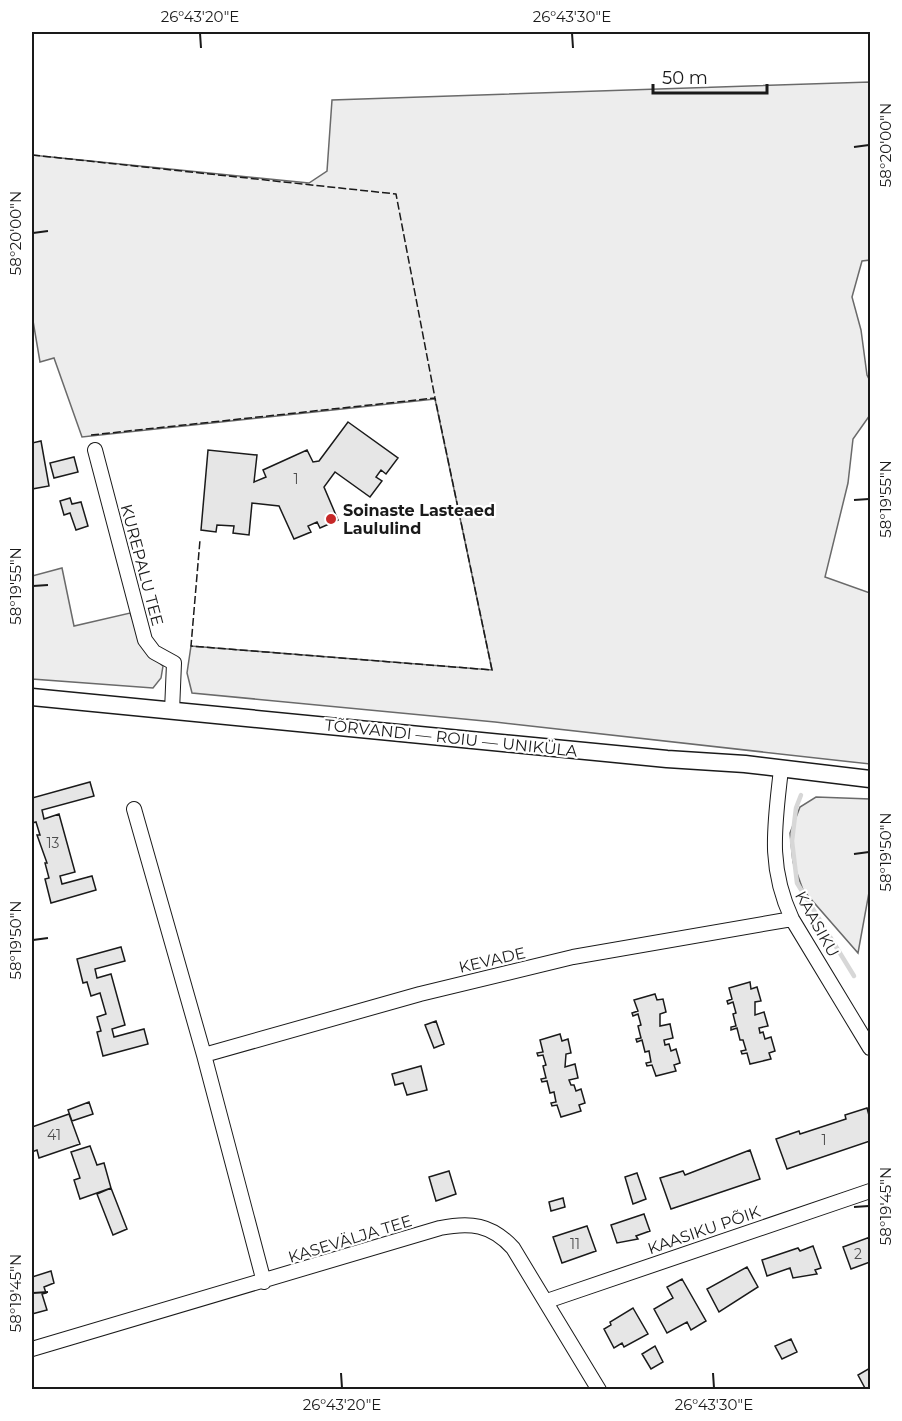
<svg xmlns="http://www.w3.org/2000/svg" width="902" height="1421" font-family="Montserrat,sans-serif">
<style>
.green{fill:#ededed;stroke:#6a6a6a;stroke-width:1.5}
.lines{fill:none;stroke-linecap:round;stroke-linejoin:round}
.stream{stroke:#d7d7d7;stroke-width:4.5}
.building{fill:#e6e6e6;stroke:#1a1a1a;stroke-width:1.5}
.minor-casing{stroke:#1a1a1a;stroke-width:16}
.tertiary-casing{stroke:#1a1a1a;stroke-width:19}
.minor{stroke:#fff;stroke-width:14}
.tertiary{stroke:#fff;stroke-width:16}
.fence{stroke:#1a1a1a;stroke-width:1.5;stroke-dasharray:8 3;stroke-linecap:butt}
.ticks{fill:none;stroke:#1a1a1a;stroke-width:2}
.poi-dot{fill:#c62828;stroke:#fff;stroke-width:2}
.labels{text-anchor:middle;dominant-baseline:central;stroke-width:4.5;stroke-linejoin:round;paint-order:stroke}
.number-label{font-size:14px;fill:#4d4d4d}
.poi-label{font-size:16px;font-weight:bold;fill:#1a1a1a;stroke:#fff;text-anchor:start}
.street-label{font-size:16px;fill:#1a1a1a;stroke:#fff}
.neatline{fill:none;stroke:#1a1a1a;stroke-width:2}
.ticks-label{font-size:15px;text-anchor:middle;fill:#1a1a1a}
</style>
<rect width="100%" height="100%" fill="#fff"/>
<!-- green -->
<path class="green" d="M 870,82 L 870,260 L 862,261 L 852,297 L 861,330 L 867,375 L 870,381 L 870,415 L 853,439 L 848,483 L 825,577 L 870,593 L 870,764 L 495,722 L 192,693 L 187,673 L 191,646 L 492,670 L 435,399 L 82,437 L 54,358 L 40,362 L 32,315 L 32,155 L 309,183 L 327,171 L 332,100 Z
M 62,568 L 74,626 L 130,613 L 146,652 L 163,666 L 161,678 L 153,688 L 32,679 L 32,576 Z
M 816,797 L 870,799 L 870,887 L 858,953 L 803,890 L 793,862 L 790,833 L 800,807 Z"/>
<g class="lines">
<!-- stream -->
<path class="stream" d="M 801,795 L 796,808 L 792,841 L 797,883 L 854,976"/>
</g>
<!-- building -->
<path class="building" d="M 348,422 L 398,458 L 386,474 L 381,470 L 376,477 L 382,481 L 370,497 L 335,472 L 324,487 L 338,520 L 320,528 L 317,522 L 308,526 L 311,532 L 294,539 L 279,506 L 252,503 L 249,535 L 233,533 L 234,526 L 217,525 L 216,532 L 201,530 L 208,450 L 257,455 L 254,482 L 266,477 L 263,470 L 307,450 L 313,462 L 319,461 Z
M 41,441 L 49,486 L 32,489 L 32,443 Z
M 74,457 L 78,472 L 54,478 L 50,463 Z
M 70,498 L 72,504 L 81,502 L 88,526 L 76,530 L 70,513 L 64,515 L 60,501 Z
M 90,782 L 94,796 L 42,810 L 44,819 L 59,814 L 75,872 L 60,876 L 62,884 L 92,876 L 96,890 L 51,903 L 45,879 L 49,878 L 45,863 L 47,863 L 37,835 L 40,835 L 36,822 L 32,823 L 32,798 Z
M 121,947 L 125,961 L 95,969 L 97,978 L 111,974 L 125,1025 L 112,1029 L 114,1037 L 144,1029 L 148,1044 L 103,1056 L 97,1032 L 101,1031 L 97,1017 L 106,1014 L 100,993 L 91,996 L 87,982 L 83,983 L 77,959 Z
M 750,982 L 751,989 L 757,987 L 761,1001 L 755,1002 L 755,1015 L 764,1012 L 768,1026 L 759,1028 L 760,1033 L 763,1032 L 765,1039 L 771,1037 L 775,1051 L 769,1053 L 771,1059 L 750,1064 L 747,1053 L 742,1054 L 741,1051 L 746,1050 L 743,1040 L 740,1040 L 737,1028 L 731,1030 L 731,1027 L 736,1026 L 733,1014 L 736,1013 L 733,1002 L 728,1004 L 727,1001 L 732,999 L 729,988 Z
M 655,994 L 657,1000 L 663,999 L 666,1012 L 660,1014 L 660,1026 L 670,1024 L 673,1038 L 664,1040 L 665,1045 L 669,1044 L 671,1051 L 676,1049 L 680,1063 L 674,1065 L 676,1071 L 656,1076 L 652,1065 L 647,1066 L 646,1063 L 651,1062 L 649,1051 L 645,1052 L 642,1040 L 637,1042 L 636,1039 L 641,1038 L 638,1026 L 641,1025 L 638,1014 L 633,1016 L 632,1013 L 638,1011 L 634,1000 Z
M 436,1021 L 444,1044 L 434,1048 L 425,1025 Z
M 560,1034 L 562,1041 L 568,1039 L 571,1053 L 566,1054 L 565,1067 L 575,1064 L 578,1078 L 569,1080 L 571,1085 L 574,1085 L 576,1091 L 581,1089 L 585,1103 L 579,1105 L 581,1111 L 561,1117 L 557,1105 L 552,1106 L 551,1103 L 556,1102 L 554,1092 L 550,1093 L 547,1081 L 542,1082 L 541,1079 L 546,1078 L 543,1066 L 546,1065 L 543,1055 L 538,1056 L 537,1053 L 543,1052 L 540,1040 Z
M 421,1066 L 427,1090 L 407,1095 L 403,1083 L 395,1085 L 392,1074 Z
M 89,1102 L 93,1114 L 72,1121 L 68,1110 Z
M 867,1108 L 870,1119 L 870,1141 L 787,1169 L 776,1139 L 799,1131 L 800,1134 L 846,1119 L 845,1115 Z
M 69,1114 L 80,1144 L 39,1158 L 37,1150 L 32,1152 L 32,1127 Z
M 90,1146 L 97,1165 L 104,1163 L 111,1188 L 80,1199 L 74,1180 L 80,1178 L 71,1152 Z
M 750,1150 L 760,1179 L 671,1209 L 660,1178 L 683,1171 L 685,1175 Z
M 449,1171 L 456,1194 L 436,1201 L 429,1177 Z
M 637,1173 L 646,1199 L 633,1204 L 625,1177 Z
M 111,1188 L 127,1229 L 113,1235 L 97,1194 Z
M 563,1198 L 565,1207 L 551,1211 L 549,1202 Z
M 644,1214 L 650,1231 L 636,1236 L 638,1239 L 617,1243 L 611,1225 Z
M 587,1226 L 596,1251 L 562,1263 L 553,1237 Z
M 870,1237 L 870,1262 L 851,1269 L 843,1247 Z
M 813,1246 L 821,1268 L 815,1270 L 817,1274 L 793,1278 L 790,1268 L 767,1276 L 762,1260 L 798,1248 L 800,1251 Z
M 747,1267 L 758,1287 L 719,1312 L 707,1289 Z
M 51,1271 L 54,1283 L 44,1287 L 46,1293 L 42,1294 L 47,1310 L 32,1314 L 32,1277 Z
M 682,1279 L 706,1321 L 691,1330 L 687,1322 L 667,1333 L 654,1309 L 673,1298 L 667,1287 Z
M 633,1308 L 648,1334 L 624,1347 L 622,1343 L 614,1348 L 604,1329 L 611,1325 L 610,1322 Z
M 791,1339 L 797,1352 L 782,1359 L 775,1346 Z
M 655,1346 L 663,1362 L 651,1369 L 642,1354 Z
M 870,1368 L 870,1390 L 866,1390 L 858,1375 Z"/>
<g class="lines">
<defs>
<path id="minor" d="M 95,450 L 145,640 L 154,652 L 174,663 L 172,711
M 781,769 C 775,825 767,865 792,919 L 870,1048
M 134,809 L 204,1055 L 264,1282
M 204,1055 L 420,994 L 573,957 L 792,919
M 547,1301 L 870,1191
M 32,1349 L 440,1228 C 470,1222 491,1224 513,1248 L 599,1390"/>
<path id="tertiary" d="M 32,697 L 667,759 L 745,764 L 870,779"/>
</defs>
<!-- minor casing -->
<use href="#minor" class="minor-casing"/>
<!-- tertiary casing -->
<use href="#tertiary" class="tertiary-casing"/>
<!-- minor -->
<use href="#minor" class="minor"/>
<!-- tertiary -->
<use href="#tertiary" class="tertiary"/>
<!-- fence -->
<path class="fence" d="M 32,155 L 396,194 L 435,398
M 91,435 L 435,398 L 492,670 L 191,646 L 200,540"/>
</g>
<!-- ticks -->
<path class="ticks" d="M 200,33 L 201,48M 572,33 L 573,48M 854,147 L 869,145M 33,233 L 48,231M 854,500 L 869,499M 33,586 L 48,585M 854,854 L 869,852M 33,940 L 48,938M 854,1207 L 869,1206M 33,1293 L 48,1292M 341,1373 L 342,1388M 713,1373 L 714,1388"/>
<!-- markers -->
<circle class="poi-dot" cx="331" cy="519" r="6"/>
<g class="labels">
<!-- number labels -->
<g class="number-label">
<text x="296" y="479">1</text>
<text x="53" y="843">13</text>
<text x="54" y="1135">41</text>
<text x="824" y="1140">1</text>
<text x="575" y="1244">11</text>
<text x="858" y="1254">2</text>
</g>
<!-- poi labels -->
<g class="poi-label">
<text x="343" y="510">Soinaste Lasteaed<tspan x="343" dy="18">Laululind</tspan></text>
</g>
<!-- street labels -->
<g class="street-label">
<text transform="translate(142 565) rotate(75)">KUREPALU TEE</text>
<text transform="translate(451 738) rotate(6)">TÕRVANDI — ROIU — UNIKÜLA</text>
<text transform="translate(817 924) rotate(61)">KAASIKU</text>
<text transform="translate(492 960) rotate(-13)">KEVADE</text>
<text transform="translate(704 1230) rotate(-19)">KAASIKU PÕIK</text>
<text transform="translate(350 1239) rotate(-17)">KASEVÄLJA TEE</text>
</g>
</g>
<!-- border -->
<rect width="902" height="1421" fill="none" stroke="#ffffff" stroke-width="66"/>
<!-- scale -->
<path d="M653 84v9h114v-9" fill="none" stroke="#1a1a1a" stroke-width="3"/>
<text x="662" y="84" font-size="18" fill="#1a1a1a" stroke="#ffffff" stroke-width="4.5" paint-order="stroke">50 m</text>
<rect x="33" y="33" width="836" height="1355" class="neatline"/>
<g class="ticks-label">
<text x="200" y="22">26°43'20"E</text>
<text x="572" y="22">26°43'30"E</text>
<text transform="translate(886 145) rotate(-90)" y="5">58°20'00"N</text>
<text transform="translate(16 233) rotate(-90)" y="5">58°20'00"N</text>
<text transform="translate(886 499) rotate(-90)" y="5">58°19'55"N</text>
<text transform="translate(16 586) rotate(-90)" y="5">58°19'55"N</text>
<text transform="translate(886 852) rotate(-90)" y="5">58°19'50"N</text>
<text transform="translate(16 940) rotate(-90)" y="5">58°19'50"N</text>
<text transform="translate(886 1206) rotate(-90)" y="5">58°19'45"N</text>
<text transform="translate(16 1293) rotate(-90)" y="5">58°19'45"N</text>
<text x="342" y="1410">26°43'20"E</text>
<text x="714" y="1410">26°43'30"E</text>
</g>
</svg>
